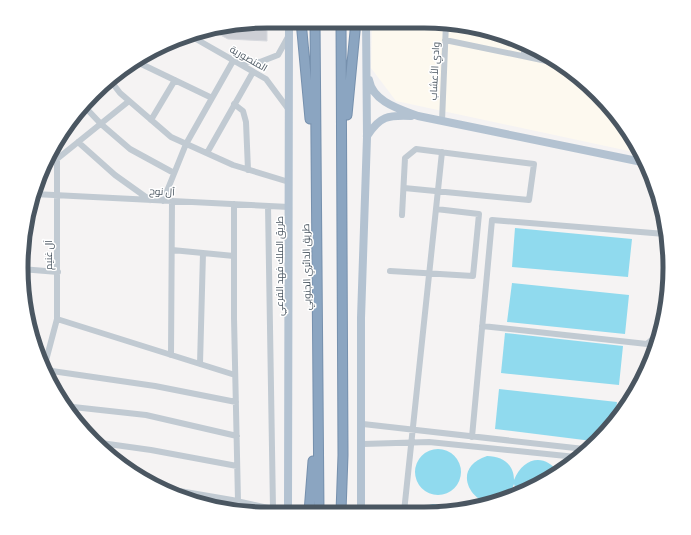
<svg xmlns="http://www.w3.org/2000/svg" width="691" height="535" font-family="Barlow,Cairo,sans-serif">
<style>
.commercial{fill:#fdf9ef}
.water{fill:#90daee}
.building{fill:#cdcfd5;stroke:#d7d9de}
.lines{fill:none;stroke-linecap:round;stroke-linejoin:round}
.highway-casing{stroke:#7690ad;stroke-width:11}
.minor{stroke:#c1cad2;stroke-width:6}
.major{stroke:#b3c2d1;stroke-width:8}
.highway{stroke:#8ba5c1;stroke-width:9}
.labels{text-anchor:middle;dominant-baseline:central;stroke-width:3;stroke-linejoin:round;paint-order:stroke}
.street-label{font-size:10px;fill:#4a5661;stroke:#fff}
.rim{fill:none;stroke:#4a5661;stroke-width:5}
</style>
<rect width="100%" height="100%" fill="#f5f3f3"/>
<!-- commercial -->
<path class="commercial" d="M 372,21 L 439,22 L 503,34 L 573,72 L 629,131 L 638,153 L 396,101 L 371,68 Z"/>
<!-- water -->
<path class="water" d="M 515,228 L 632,239 L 628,277 L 512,267 Z
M 512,283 L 629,295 L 625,334 L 507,322 Z
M 505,333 L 623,346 L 619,385 L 501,373 Z
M 499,389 L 617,402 L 615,418 L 592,441 L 495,429 Z
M415 472a23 23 0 1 1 46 0a23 23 0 1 1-46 0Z
M 487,456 C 502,456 514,464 514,480 C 523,458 544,452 559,473 L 517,494 L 514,484 C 496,534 436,473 487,456 Z
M 433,504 L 447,506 L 454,512 L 418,512 L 425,506 Z"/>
<!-- building -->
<path class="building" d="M 267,21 L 267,41 L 228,39 L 209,29 Z
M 49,156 L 50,170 L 44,170 Z"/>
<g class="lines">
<defs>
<path id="highway" d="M 301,21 L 310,119
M 315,21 L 319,512
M 341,21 L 343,455 L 341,512
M 347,115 L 356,21
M 309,512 L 313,461"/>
</defs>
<!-- highway casing -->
<use href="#highway" class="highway-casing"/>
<!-- minor -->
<path class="minor" d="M 189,35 L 266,79 L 289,110
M 445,40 L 556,63
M 524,56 L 524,45
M 135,61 L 212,98
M 110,80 L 120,93 L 171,137 L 233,165 L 289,182
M 234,104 L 243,111 L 246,122 L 248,170
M 84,106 L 101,124 L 130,149 L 174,173
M 151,120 L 175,80
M 442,121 L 446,23
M 78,142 L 115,175 L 150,200
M 207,153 L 253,72
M 57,159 L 129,101
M 34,194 L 289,207
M 163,201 L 186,144 L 233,61 L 260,62 L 278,55 L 288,37
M 234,204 L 234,318 L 238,501
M 268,206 L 273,509
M 402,215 L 405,158 L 416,149 L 534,164 L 529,200 L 404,188
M 172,250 L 234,256
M 21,269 L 58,272
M 390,271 L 473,276 L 479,214 L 436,209
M 57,319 L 235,375
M 482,326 L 647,344 L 657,335
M 171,355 L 172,201
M 200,364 L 203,253
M 44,368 L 57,319 L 57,140
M 45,370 L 155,386 L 236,402
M 64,406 L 146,415 L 237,436
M 363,424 L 584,449
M 472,437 L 492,220 L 665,234
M 101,443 L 151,450 L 237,466
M 363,444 L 429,442 L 576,457
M 162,488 L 232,500 L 286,512
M 404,512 L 442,152"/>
<!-- major -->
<path class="major" d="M 369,80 C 373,102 400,109 418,116 L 642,162
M 367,136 C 380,116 388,115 411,116
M 288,512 L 289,21
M 361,512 L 361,318 L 367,137 L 366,21"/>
<!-- highway -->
<use href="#highway" class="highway"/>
</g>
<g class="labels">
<!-- street labels -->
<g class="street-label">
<text transform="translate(249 58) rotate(30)">المنصورية</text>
<text transform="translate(434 71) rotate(-87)">وادي الأعشاب</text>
<text transform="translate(162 191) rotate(3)">آل نوح</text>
<text transform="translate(48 255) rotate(-90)">آل غنيم</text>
<text transform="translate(279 266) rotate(-90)">طريق الملك فهد الفرعي</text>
<text transform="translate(306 267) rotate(-91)">طريق الدائري الجنوبي</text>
</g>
</g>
<!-- crop -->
<path d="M0 0H691V535H0ZM267 28H424A239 239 0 0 1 663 267V268A239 239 0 0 1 424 507H267A239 239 0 0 1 28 268V267A239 239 0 0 1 267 28Z" fill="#fff" fill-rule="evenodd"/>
<path class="rim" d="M267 28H424A239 239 0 0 1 663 267V268A239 239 0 0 1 424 507H267A239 239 0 0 1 28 268V267A239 239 0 0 1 267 28Z"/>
</svg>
